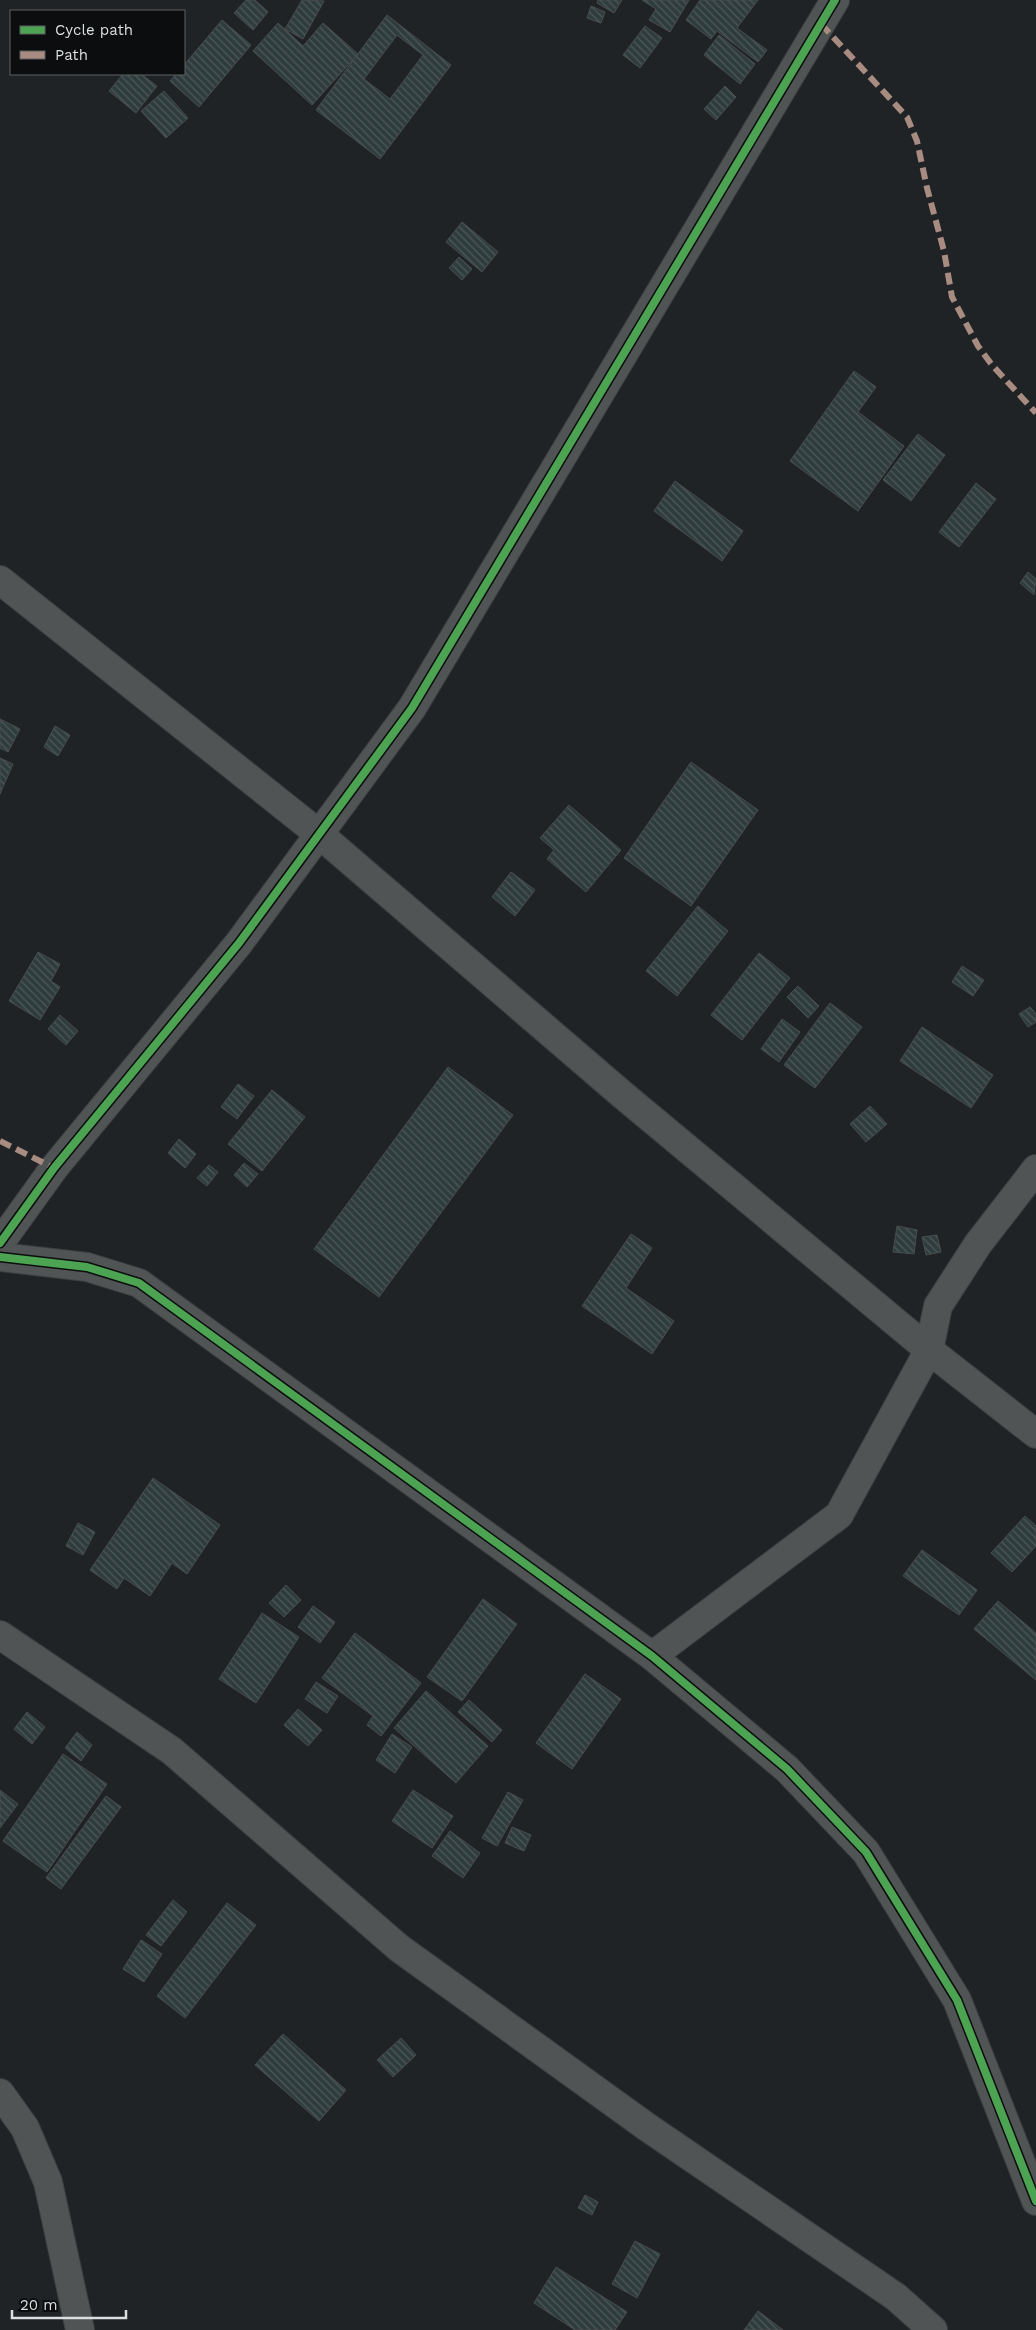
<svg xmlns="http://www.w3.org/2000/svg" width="1036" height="2330" font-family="'Work Sans',sans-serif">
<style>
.building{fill:url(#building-back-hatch);stroke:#494c4d;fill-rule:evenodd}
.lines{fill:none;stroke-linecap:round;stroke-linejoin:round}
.minor-casing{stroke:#3c3f40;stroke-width:30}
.tertiary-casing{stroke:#3c3f40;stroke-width:30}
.minor{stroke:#515454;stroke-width:28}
.tertiary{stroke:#515454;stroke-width:28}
.quiet{stroke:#a88b81;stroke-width:6;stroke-dasharray:12 6;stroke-linecap:butt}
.cycleway-casing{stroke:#0b0d0e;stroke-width:11}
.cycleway{stroke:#4ca352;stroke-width:8}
</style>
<defs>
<pattern id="building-back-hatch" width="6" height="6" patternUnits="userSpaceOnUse" patternTransform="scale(1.25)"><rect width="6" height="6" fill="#2f3c3d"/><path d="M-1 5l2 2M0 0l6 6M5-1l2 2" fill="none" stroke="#4d5859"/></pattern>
</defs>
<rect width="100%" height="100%" fill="#202325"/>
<!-- building -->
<path class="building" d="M 246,0 L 255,0 L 268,12 L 253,30 L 234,13 Z
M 302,0 L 324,1 L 303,39 L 285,29 Z
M 598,0 L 622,0 L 614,13 L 597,3 Z
M 642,0 L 689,0 L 670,32 L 649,20 L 656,9 Z
M 700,0 L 758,0 L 737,28 L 767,50 L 758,62 L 717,31 L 711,39 L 686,20 Z
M 591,6 L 605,12 L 601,23 L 587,18 Z
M 387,15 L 451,65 L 380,159 L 316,110 ZM 397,35 L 423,55 L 390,99 L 364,79 Z
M 222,20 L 251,45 L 199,107 L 170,81 L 176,74 L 184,74 L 184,65 Z
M 278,23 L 303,46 L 323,23 L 358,54 L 312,105 L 253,51 Z
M 645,26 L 662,38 L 640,68 L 623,55 Z
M 719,35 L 755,64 L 740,84 L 704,55 Z
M 123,74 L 141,74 L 157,86 L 136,113 L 109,91 Z
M 725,86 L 736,97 L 716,120 L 704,109 Z
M 164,91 L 188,118 L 166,138 L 141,111 Z
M 462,222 L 498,252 L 482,272 L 446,242 Z
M 459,257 L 472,269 L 462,280 L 449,268 Z
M 854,371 L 876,387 L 858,412 L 904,446 L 858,511 L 790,461 Z
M 918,434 L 945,455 L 911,501 L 883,480 Z
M 675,481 L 743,531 L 722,561 L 654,511 Z
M 976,483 L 996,499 L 959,547 L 939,532 Z
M 1028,572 L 1036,579 L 1034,595 L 1020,583 Z
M 0,719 L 20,729 L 8,752 L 0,748 Z
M 55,726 L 70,735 L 58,756 L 44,747 Z
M 0,758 L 13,764 L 0,794 Z
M 691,762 L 758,810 L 691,906 L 624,858 Z
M 569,805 L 621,850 L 586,892 L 547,859 L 554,850 L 540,838 Z
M 511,872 L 535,890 L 515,916 L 492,897 Z
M 698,906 L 728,931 L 677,996 L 646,971 Z
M 38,952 L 60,964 L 51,981 L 60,987 L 40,1020 L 9,1001 Z
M 759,953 L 790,978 L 742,1040 L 711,1015 Z
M 962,966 L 984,980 L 973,996 L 952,982 Z
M 798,986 L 819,1006 L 808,1018 L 787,997 Z
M 830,1003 L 862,1027 L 815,1088 L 784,1065 Z
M 1030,1007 L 1036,1014 L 1036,1022 L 1028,1027 L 1019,1014 Z
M 60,1015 L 78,1031 L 66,1045 L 48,1029 Z
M 782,1019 L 800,1032 L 779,1062 L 761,1049 Z
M 922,1027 L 993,1075 L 971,1108 L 900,1061 Z
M 448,1067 L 513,1115 L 379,1297 L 314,1249 Z
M 238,1084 L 254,1096 L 237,1119 L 221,1107 Z
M 272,1090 L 305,1117 L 262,1171 L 228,1144 Z
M 870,1106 L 887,1124 L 866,1142 L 850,1124 Z
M 179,1139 L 196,1154 L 185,1168 L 168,1153 Z
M 244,1163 L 258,1174 L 247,1187 L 234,1175 Z
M 209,1165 L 218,1172 L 207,1186 L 197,1178 Z
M 897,1226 L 917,1230 L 914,1254 L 893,1252 Z
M 631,1234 L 652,1248 L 626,1288 L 674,1321 L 652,1354 L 582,1306 Z
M 937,1235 L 941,1252 L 926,1255 L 922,1237 Z
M 153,1478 L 220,1525 L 187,1574 L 172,1563 L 150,1596 L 124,1578 L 117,1589 L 90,1570 Z
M 1025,1516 L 1036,1526 L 1036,1546 L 1012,1572 L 991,1553 Z
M 78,1523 L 95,1532 L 83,1555 L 66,1546 Z
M 922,1550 L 977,1590 L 959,1615 L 903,1576 Z
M 286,1585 L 301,1600 L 284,1617 L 269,1603 Z
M 483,1599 L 517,1624 L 462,1701 L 427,1677 Z
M 998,1601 L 1036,1633 L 1036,1680 L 974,1629 Z
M 313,1606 L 335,1622 L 320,1643 L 298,1627 Z
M 262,1613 L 299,1637 L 256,1703 L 219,1679 Z
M 355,1633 L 421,1683 L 381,1736 L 367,1725 L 373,1716 L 322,1678 Z
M 585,1674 L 621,1699 L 572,1769 L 536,1743 Z
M 316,1682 L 338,1696 L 327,1713 L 305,1699 Z
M 426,1691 L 488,1746 L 456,1783 L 394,1728 Z
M 469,1700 L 502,1730 L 492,1742 L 458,1712 Z
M 298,1709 L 322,1730 L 308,1746 L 284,1725 Z
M 27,1712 L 45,1727 L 32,1744 L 14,1729 Z
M 77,1732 L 92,1745 L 81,1761 L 65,1748 Z
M 392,1734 L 412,1747 L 395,1773 L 376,1760 Z
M 63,1754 L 107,1784 L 47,1872 L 3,1841 Z
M 0,1790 L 18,1804 L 0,1828 Z
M 413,1790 L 453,1816 L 432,1848 L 392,1821 Z
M 508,1792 L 523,1800 L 497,1846 L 482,1838 Z
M 106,1796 L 121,1807 L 61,1889 L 46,1878 Z
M 512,1827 L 531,1835 L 524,1851 L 505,1843 Z
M 450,1831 L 480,1853 L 463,1878 L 432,1856 Z
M 173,1900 L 187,1912 L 161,1946 L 146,1935 Z
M 227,1903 L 256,1925 L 185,2018 L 157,1996 Z
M 141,1940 L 162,1954 L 144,1982 L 123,1969 Z
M 283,2034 L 346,2090 L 319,2121 L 255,2065 Z
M 401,2038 L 416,2055 L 393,2077 L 377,2060 Z
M 585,2195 L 598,2202 L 592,2215 L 578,2208 Z
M 635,2241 L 660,2254 L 637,2298 L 612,2284 Z
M 556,2267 L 627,2312 L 615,2330 L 575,2330 L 534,2303 Z
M 758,2311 L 783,2330 L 744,2330 Z"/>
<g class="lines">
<defs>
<path id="minor" d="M 0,580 L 319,834 L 624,1096 L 929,1350 L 1036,1434
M 0,1257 L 87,1267 L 139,1283 L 652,1656 L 787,1769 L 866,1852 L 957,2000 L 1036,2201
M 0,1635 L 172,1751 L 399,1948 L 647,2127 L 896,2297 L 933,2330
M 652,1656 L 839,1515 L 929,1350 L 938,1306 L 978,1244 L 1036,1169
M 0,2093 L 25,2128 L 48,2182 L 80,2330"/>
<path id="tertiary" d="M 0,1243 L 54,1168 L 239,943 L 412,708 L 835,0"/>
</defs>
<!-- minor casing -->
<use href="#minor" class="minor-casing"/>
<!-- tertiary casing -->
<use href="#tertiary" class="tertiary-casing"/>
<!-- minor -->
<use href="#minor" class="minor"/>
<!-- tertiary -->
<use href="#tertiary" class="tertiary"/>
<!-- quiet -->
<path class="quiet" d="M 821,24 L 907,117 L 917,141 L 927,188 L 944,251 L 952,297 L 978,346 L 992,365 L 1036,413
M 0,1141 L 54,1168"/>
<defs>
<path id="cycleway" d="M 0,1243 L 54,1168 L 239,943 L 412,708 L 835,0
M 0,1257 L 87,1267 L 139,1283 L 652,1656 L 787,1769 L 866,1852 L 957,2000 L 1036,2201"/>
</defs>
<!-- cycleway casing -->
<use href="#cycleway" class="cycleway-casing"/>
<!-- cycleway -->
<use href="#cycleway" class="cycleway"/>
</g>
<!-- legend -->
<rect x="10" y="10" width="175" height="65" fill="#0b0d0e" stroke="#5f6162"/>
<rect x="20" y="26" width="25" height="8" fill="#4ca352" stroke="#5f6162"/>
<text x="55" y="35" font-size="15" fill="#dcdfe0">Cycle path</text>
<rect x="20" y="51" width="25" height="8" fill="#a88b81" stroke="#5f6162"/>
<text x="55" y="60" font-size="15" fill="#dcdfe0">Path</text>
<!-- scale -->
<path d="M12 2310v8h114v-8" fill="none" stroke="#dcdfe0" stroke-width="2.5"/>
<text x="20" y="2310" font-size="15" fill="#dcdfe0" stroke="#0b0d0e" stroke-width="4" paint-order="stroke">20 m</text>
</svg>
